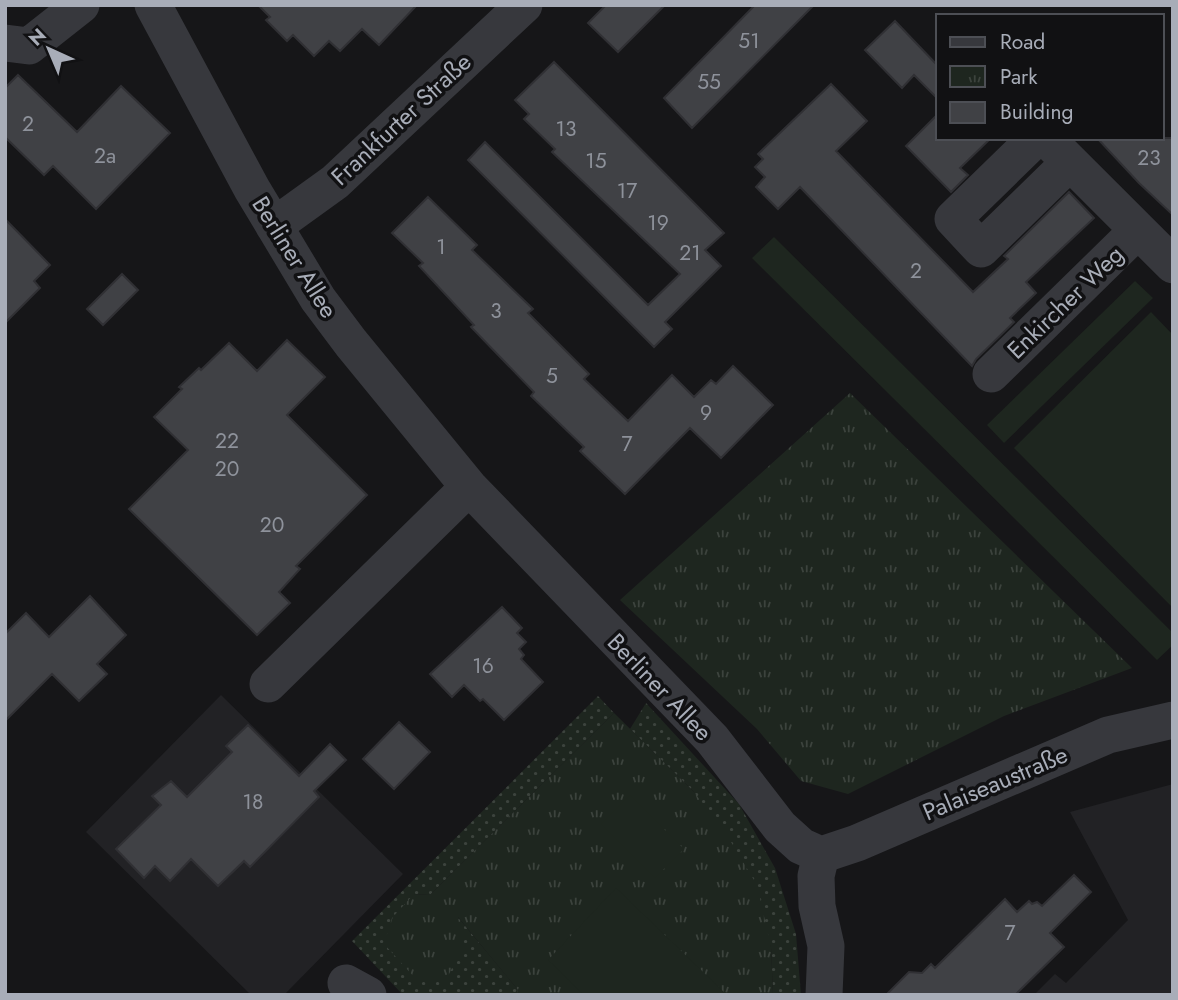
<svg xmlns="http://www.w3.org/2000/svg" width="1178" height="1000" font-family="Jost,sans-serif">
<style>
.built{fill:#222225}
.grass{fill:url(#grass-dots)}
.park{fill:url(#park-tufts)}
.pitch{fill:#1e261f}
.building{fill:#404145;stroke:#303034;stroke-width:2}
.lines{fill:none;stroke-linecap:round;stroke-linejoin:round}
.minor{stroke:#37383d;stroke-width:37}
.labels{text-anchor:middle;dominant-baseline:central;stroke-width:7;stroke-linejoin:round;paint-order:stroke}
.number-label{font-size:21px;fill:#8e929b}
.street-label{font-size:24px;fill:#a8adb8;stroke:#111113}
</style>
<defs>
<pattern id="grass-dots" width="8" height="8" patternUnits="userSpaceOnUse" patternTransform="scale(1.75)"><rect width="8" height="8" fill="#1e261f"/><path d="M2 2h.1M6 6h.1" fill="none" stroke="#3c433d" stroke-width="1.8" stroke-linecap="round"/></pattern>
<pattern id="park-tufts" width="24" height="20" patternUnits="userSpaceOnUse" patternTransform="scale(1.75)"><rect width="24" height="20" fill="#1e261f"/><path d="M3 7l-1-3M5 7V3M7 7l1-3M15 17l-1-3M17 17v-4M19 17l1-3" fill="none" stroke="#3c433d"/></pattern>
</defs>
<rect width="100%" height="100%" fill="#161618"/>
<!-- built -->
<path class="built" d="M 221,695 L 403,874 L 284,995 L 251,995 L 86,832 Z
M 1173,784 L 1173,995 L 1034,995 L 1055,974 L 1066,983 L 1128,920 L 1070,812 Z"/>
<!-- grass -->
<path class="grass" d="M 598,696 L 614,713 L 431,894 L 413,895 L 457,916 L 519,991 L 516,995 L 403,995 L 352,941 Z
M 646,703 L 739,804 L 775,868 L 796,934 L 801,995 L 773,995 L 771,947 L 694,792 L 630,729 Z"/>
<!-- park -->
<path class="park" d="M 850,393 L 1132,668 L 1004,716 L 848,794 L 801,781 L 757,729 L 620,600 Z
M 614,713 L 694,792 L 728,837 L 757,885 L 771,947 L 773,995 L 516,995 L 518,990 L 458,917 L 463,946 L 445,982 L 416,979 L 384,944 L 392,918 L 413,895 L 431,894 Z"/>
<!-- pitch -->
<path class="pitch" d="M 774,237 L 1173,633 L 1173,645 L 1157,660 L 752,258 Z
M 1135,281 L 1153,298 L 1004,443 L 987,425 Z
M 1151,312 L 1173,335 L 1173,608 L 1014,448 Z
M 630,795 L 684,849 L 655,878 L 601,824 Z
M 616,888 L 727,995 L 584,995 L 548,960 Z"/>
<!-- building -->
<path class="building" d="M 258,5 L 417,5 L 379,45 L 362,29 L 340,51 L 329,41 L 314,56 L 293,35 L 287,41 L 266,20 L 270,17 Z
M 606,5 L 665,5 L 618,52 L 588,23 Z
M 755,5 L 814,5 L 692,128 L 664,98 Z
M 895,21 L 938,66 L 938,99 L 914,75 L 902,88 L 865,50 Z
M 554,62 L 724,233 L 705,250 L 721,266 L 665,322 L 672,329 L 654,347 L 468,160 L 485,142 L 648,305 L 680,274 L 552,152 L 555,149 L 524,119 L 529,114 L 515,100 Z
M 18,75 L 77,132 L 121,86 L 170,133 L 96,209 L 53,166 L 44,175 L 5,137 L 5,88 Z
M 831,84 L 867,121 L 836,151 L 973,292 L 1008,259 L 1004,256 L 1069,192 L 1094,218 L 1026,282 L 1036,293 L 1010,318 L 1014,322 L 976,359 L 972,366 L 800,187 L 778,209 L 756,187 L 765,177 L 755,167 L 763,159 L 758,154 Z
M 938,114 L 938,138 L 991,138 L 960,168 L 968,175 L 951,192 L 906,146 Z
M 1097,138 L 1173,138 L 1173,215 L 1139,183 Z
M 428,197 L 477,245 L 472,250 L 533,309 L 528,313 L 589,374 L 584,379 L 628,421 L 672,375 L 694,397 L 711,380 L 716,384 L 733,366 L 773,405 L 721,458 L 690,428 L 625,494 L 580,451 L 584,447 L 531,396 L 534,392 L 471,327 L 474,325 L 419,266 L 423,263 L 392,233 Z
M 5,219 L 50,265 L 34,281 L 40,288 L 5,323 Z
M 122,274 L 138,290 L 103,325 L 87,309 Z
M 287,340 L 325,377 L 287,415 L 367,495 L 296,566 L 300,569 L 279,592 L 290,603 L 257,635 L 129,509 L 188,450 L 154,417 L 182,389 L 179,387 L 199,368 L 201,370 L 229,343 L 257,371 Z
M 90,596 L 126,635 L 97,664 L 107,674 L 79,701 L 52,674 L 5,721 L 5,634 L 26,613 L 49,637 Z
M 502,607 L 522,628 L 517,633 L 526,642 L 519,649 L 524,655 L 521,659 L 543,682 L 504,720 L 483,699 L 480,701 L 464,685 L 452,697 L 430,674 Z
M 399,722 L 430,752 L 394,789 L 363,759 Z
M 248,725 L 299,776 L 330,744 L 346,760 L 314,791 L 319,797 L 250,867 L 244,861 L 218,886 L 191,859 L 170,881 L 155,866 L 144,878 L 116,849 L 161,805 L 152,796 L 171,781 L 187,797 L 232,752 L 226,746 Z
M 1074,875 L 1091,892 L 1050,933 L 1064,947 L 1015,995 L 886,995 L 909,972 L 922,973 L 931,964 L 935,968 L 1005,899 L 1017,912 L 1029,901 L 1032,904 L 1037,902 L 1042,906 Z"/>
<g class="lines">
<!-- minor -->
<path class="minor" d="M 153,5 L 252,189 L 318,299 L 351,343 L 469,487 L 712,739 L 780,827 L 801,846 L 821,855
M 5,43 L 29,46 L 81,5
M 1036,138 L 953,219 L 981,249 L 1070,162
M 1052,144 L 1173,265
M 274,226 L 335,182 L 524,5
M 991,374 L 1138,230
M 268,684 L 469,487
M 821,855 L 857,843 L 1108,735 L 1173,720
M 821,855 L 816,876 L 817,906 L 826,946 L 824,995
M 346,983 L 368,995"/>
</g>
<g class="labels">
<!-- number labels -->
<g class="number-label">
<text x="749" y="41">51</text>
<text x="709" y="82">55</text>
<text x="28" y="124">2</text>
<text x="566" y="129">13</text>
<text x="105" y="156">2a</text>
<text x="1149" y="158">23</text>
<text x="596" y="161">15</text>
<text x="627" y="191">17</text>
<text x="658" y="223">19</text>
<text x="441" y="247">1</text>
<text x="690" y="253">21</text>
<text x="916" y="271">2</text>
<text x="496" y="311">3</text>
<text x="552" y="376">5</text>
<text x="706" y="413">9</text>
<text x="227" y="441">22</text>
<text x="627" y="444">7</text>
<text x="227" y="469">20</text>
<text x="272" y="525">20</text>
<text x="483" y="666">16</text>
<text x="253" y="802">18</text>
<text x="1010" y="933">7</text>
</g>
<!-- street labels -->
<g class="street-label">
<text transform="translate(401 119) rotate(-43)">Frankfurter Straße</text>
<text transform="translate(295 257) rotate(58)">Berliner Allee</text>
<text transform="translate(1065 302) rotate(-44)">Enkircher Weg</text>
<text transform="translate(660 687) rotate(46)">Berliner Allee</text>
<text transform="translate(995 783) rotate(-23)">Palaiseaustraße</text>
</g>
</g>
<!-- border -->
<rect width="1178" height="1000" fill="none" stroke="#a8adb8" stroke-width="14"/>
<!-- legend -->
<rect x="936" y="14" width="228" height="126" fill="#111113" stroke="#4d4f55" stroke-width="2"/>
<rect x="950" y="37" width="35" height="10" fill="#37383d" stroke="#4d4f55" stroke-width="2"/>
<text x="1000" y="49" font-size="21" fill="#a8adb8">Road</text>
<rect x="950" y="66" width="35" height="21" fill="url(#park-tufts)" stroke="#4d4f55" stroke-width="2"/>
<text x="1000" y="84" font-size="21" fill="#a8adb8">Park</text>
<rect x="950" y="102" width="35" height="21" fill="#404145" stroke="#4d4f55" stroke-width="2"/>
<text x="1000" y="119" font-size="21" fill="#a8adb8">Building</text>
<!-- north arrow -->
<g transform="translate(49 49) rotate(316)" stroke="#111113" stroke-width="5" paint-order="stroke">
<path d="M0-5L12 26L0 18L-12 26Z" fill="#a8adb8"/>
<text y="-10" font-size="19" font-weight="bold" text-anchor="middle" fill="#a8adb8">N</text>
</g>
</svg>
